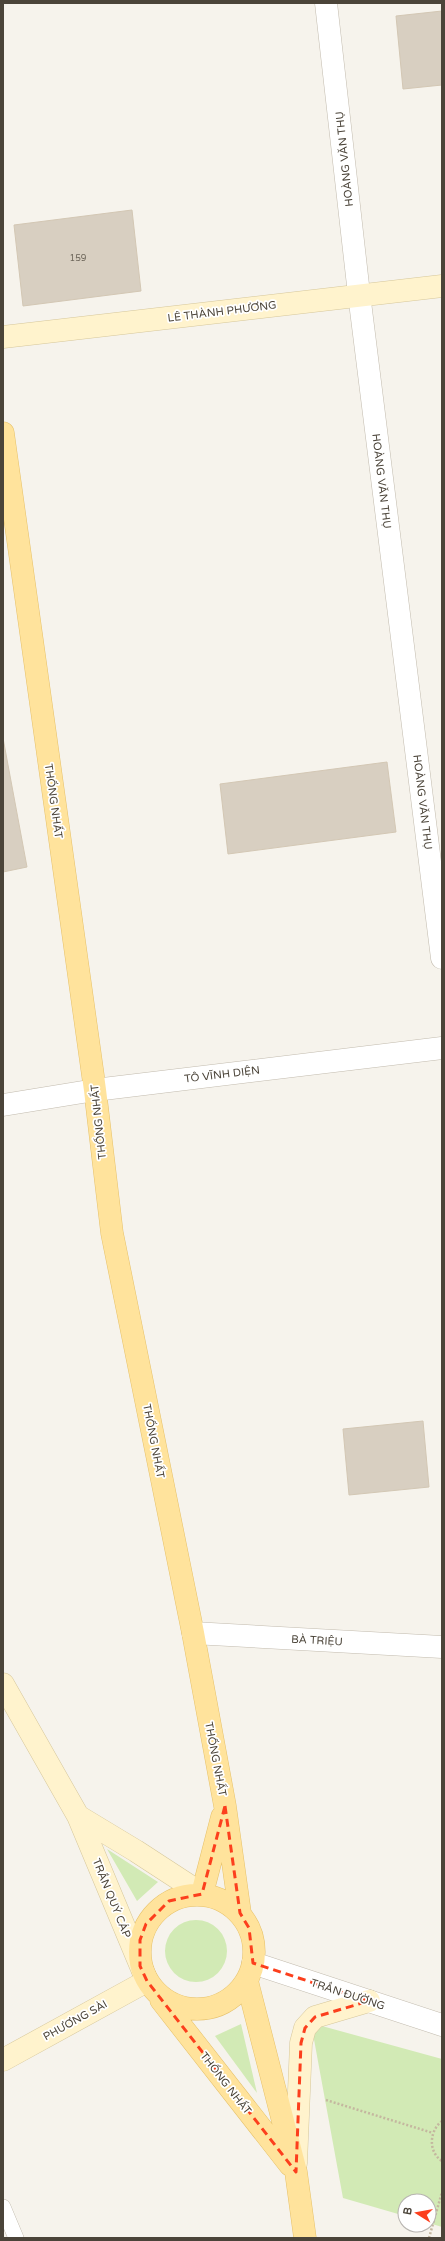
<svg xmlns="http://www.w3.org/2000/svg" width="445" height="2241" font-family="'Varela Round',sans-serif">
  <rect width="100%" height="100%" fill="#f6f3ec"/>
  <path fill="#d2eab5" d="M107,1849L158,1882L137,1901Z
    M165 1951a31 31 0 1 1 62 0a31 31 0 1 1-62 0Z
    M311,2023L442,2059V2227L429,2223V2201H405V2216L343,2198Z
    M241,2024L257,2093L215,2036Z"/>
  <path fill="#d8cfc1" stroke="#d3c7b4" d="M442,11V85L403,89L396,16Z
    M132,210L141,291L23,306L14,225Z
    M3,738L27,867L3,872Z
    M387,762L396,832L228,854L220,784Z
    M423,1421L429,1487L349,1495L343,1429Z"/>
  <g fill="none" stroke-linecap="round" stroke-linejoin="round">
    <defs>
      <path id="lane" d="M3,2207L16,2238"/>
      <path id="street" d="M326,3L359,294L442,958
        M3,1105L95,1090L442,1048
        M193,1633L442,1647
        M253,1963L442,2025"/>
      <path id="secondary" d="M3,337L442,286
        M3,1684L78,1816L147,1981L3,2060
        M78,1816L136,1851L202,1894
        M296,2163L301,2043L305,2028L315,2017L369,2001"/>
      <path id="primary" d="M3,433L95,1090L112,1233L193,1633L225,1806L240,1913
        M202,1894L222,1817
        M140 1952a57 57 0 1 1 114 0a57 57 0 1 1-114 0Z
        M247,1981L296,2172L305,2238
        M161,2000L290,2165"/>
    </defs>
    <use href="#lane" stroke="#c2bbae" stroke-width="16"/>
    <use href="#street" stroke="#c2bbae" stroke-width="23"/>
    <use href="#secondary" stroke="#d6c79b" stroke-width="23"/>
    <use href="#primary" stroke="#e6c16a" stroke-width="23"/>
    <path stroke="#c4b79f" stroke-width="2.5" stroke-dasharray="2 2" stroke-linecap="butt" d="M326,2100L433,2133
      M442,2121C429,2131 428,2152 442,2161
      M429,2238L442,2192"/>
    <use href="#lane" stroke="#fff" stroke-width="15"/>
    <use href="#street" stroke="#fff" stroke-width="22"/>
    <use href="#secondary" stroke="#fff3cd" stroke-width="22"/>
    <use href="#primary" stroke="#ffe39c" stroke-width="22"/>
  </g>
  <path fill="none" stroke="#fc3f1d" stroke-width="3" stroke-dasharray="8 5" stroke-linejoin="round" d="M225,1806L240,1913L249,1928L253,1963L369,2001L315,2017L305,2028L301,2043L296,2172L147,1981L140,1966V1940L146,1924L169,1901L202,1894Z"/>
  <g text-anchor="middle" stroke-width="3.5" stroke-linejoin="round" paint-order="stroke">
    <g font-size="9" fill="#6e675b">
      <text x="78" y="261">159</text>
    </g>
    <g font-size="11" fill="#4b4439" stroke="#fff">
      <text transform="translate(344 159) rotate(-96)" y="4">HOÀNG VĂN THỤ</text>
      <text transform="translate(222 311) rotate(-7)" y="4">LÊ THÀNH PHƯƠNG</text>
      <text transform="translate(382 481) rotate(83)" y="4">HOÀNG VĂN THỤ</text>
      <text transform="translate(54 801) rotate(82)" y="4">THỐNG NHẤT</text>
      <text transform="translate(423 802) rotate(83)" y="4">HOÀNG VĂN THỤ</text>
      <text transform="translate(222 1074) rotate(-7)" y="4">TÔ VĨNH DIỆN</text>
      <text transform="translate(98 1122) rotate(-96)" y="4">THỐNG NHẤT</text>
      <text transform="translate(154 1441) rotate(79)" y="4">THỐNG NHẤT</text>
      <text transform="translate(317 1640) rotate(3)" y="4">BÀ TRIỆU</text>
      <text transform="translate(216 1759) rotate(79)" y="4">THỐNG NHẤT</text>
      <text transform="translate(112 1898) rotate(68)" y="4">TRẦN QUÝ CÁP</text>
      <text transform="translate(348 1994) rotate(18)" y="4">TRẦN ĐƯỜNG</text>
      <text transform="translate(75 2020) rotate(-29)" y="4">PHƯƠNG SÀI</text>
      <text transform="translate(226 2083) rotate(52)" y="4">THỐNG NHẤT</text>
    </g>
  </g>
  <rect width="445" height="2241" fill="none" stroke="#4b4439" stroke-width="8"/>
  <g transform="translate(417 2213) rotate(281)"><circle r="19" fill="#ffffff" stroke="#b7b4b0"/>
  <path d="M0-3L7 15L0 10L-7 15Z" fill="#fc3f1d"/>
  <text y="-6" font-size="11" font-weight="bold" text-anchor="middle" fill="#4b4439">B</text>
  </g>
</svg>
